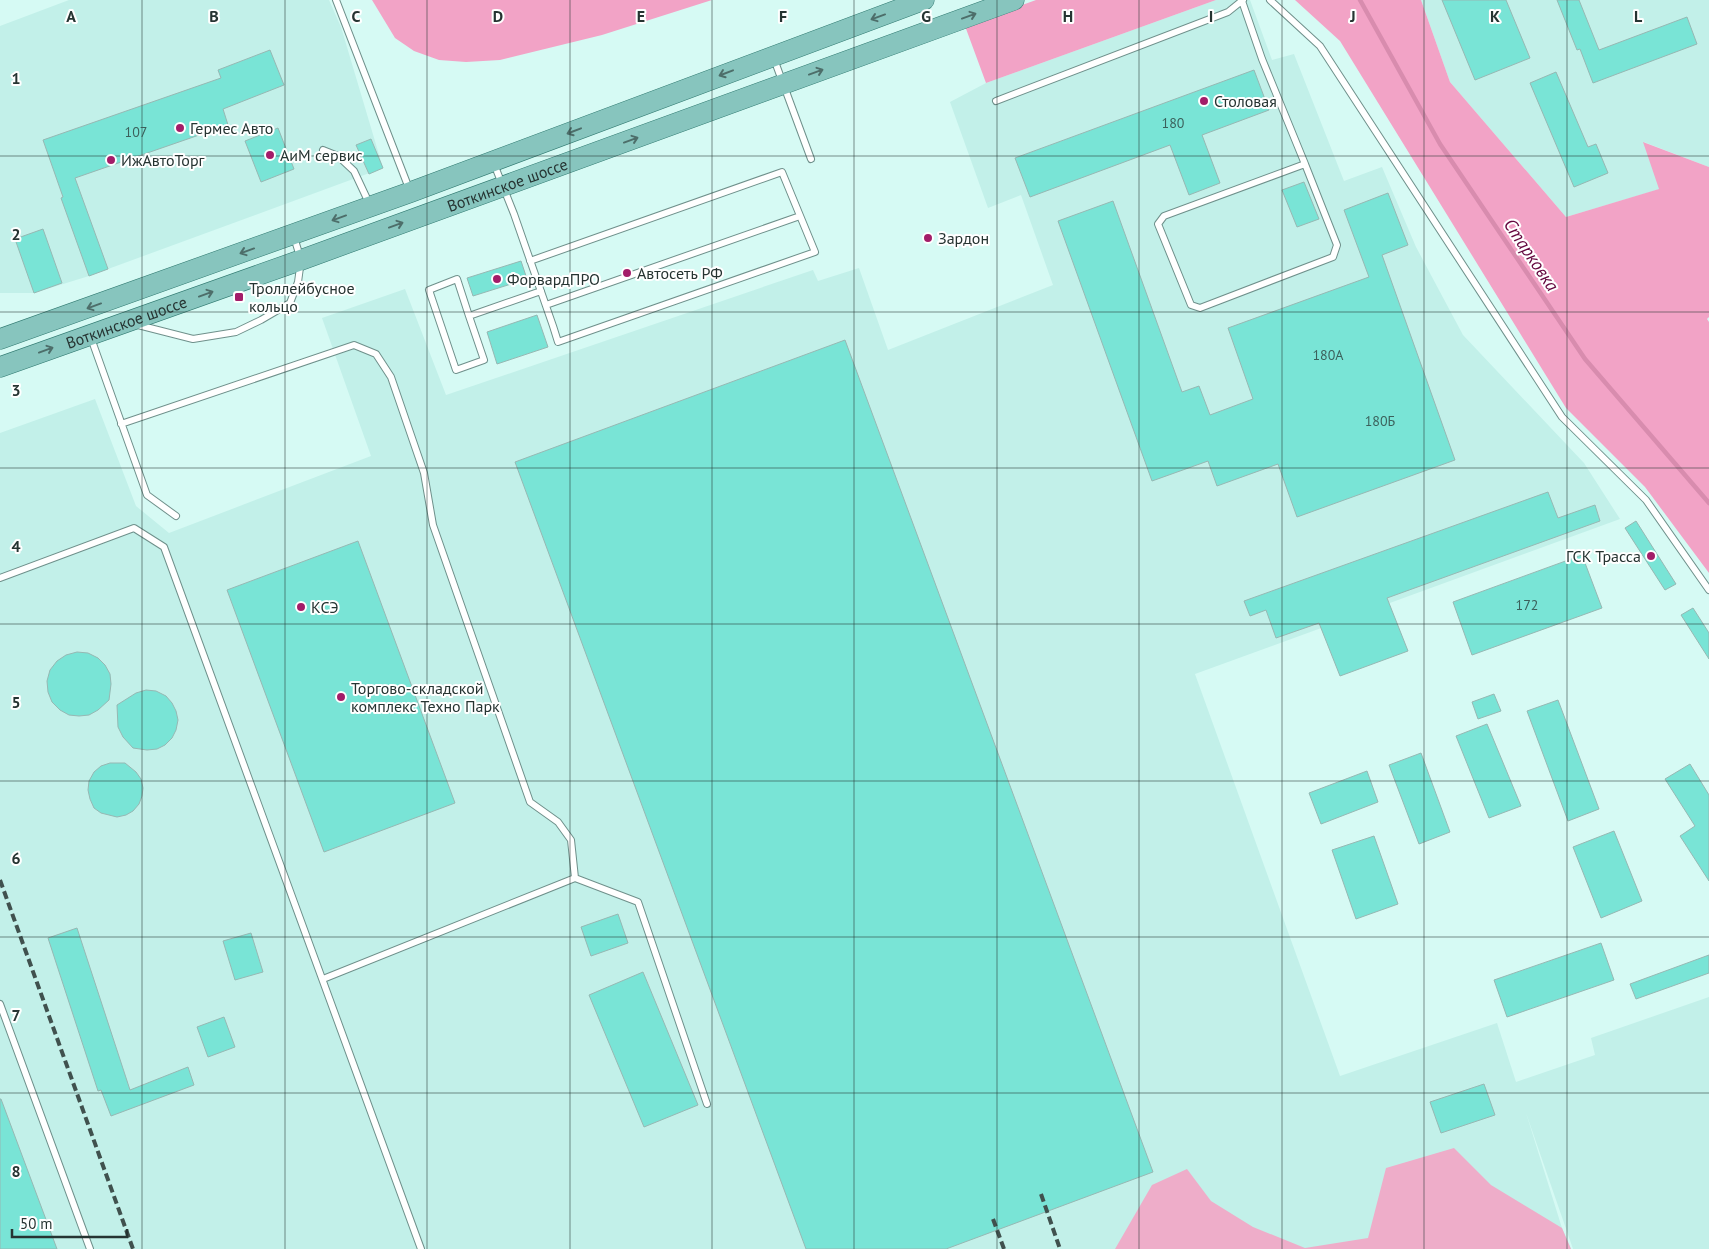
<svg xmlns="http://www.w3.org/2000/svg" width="1709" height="1249" font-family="'PT Sans',sans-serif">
  <rect width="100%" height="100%" fill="#d6faf4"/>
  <path fill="#c2f0e9" d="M69,0H329L341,27L383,168L89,276L34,293H0V26Z
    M1216,0H1250L1272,60L1294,54L1344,181L1382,167L1416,247L1463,335L1584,463L1620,519L1195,674L1340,1076L1497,1023L1516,1082L1595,1055L1591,1038L1709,997V1249H1573L1526,1113L1562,1228L1571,1249H0V433L95,399L136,506L169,533L371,456L322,318L405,289L446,395L813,270L818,281L859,268L888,350L1053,285L1021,195L988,208L950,102L986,83Z
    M1421,0H1709V167L1644,142L1660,189L1566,217L1450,82Z"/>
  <path fill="#eeadc9" d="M1454,1148L1491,1185L1562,1228L1571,1249H1115L1152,1185L1187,1169L1211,1201L1253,1227L1305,1248L1368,1238L1386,1168Z"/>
  <path fill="#f2a3c6" d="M372,0H712L602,35L500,60L466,62L439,60L414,51L395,38Z
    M1036,0H1216L986,83L965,26Z
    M1295,0H1421L1450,82L1566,217L1659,189L1643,142L1709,167V317L1707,319L1709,322V573L1645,487L1566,408L1340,41Z"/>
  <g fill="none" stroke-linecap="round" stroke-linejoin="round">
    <path stroke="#d88cae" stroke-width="4.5" d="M1360,0L1440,144L1585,359L1709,503"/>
  </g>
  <path fill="#79e4d6" stroke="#96b8b3" d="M1442,0H1506L1530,58L1475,80Z
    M1557,0H1579L1599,50L1687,17L1697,44L1593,83L1580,49L1577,50Z
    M270,50L284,85L223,109L228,125L75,178L108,269L89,276L61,198L63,197L43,140L221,78L218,70Z
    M1254,70L1269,110L1202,135L1220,183L1189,195L1170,145L1030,197L1015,158Z
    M1556,72L1588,147L1596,144L1608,173L1574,187L1530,83Z
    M278,128L294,169L261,182L245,141Z
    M371,139L383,168L369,174L356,145Z
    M1304,182L1319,219L1297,227L1282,190Z
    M1388,193L1408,245L1382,255L1455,460L1297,517L1278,464L1217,486L1208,461L1152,481L1058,221L1113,201L1182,392L1199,386L1210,415L1253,399L1228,328L1369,277L1344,210Z
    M43,229L62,283L34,293L15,239Z
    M521,261L527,279L473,296L467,278Z
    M537,315L548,347L497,364L487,332Z
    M845,340L1153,1172L946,1249H806L515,462Z
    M1548,492L1558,518L1595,505L1600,521L1387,598L1408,651L1340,676L1319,623L1276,638L1266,610L1250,616L1244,601Z
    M1636,521L1676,584L1665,590L1625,528Z
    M358,541L455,803L324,852L227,590Z
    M1582,555L1602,608L1472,655L1453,602Z
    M1693,608L1709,633V659L1681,615Z
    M77,652L88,653L98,658L105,665L110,674L111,684L109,700L98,710L89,715L79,716L69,715L60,710L52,702L48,692L47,681L50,670L57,661L66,655Z
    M146,690L156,691L166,696L172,703L176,711L178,720L176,730L172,738L165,745L157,749L147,750L133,748L123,737L118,727L117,705L136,693Z
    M1494,694L1501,711L1478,719L1472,702Z
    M1558,700L1599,809L1568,821L1527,711Z
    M1487,724L1521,806L1489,818L1456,736Z
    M1421,753L1450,832L1419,844L1389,765Z
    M110,763H125L136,772L141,779L143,788L142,796L139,804L133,811L126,815L117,817L101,813L94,808L90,799L88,790L89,781L94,772L101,766Z
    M1690,764L1709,795V881L1680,836L1695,826L1665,779Z
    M1367,771L1378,802L1321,824L1309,793Z
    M1614,831L1642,901L1601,918L1573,847Z
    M1374,836L1398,904L1356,919L1332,850Z
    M618,914L628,943L591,956L581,927Z
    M77,928L130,1090L188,1067L194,1085L111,1116L101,1090L98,1091L48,938Z
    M251,933L263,972L235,980L223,941Z
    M1601,943L1614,980L1507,1017L1494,980Z
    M1709,955V973L1636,999L1630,984Z
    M643,972L698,1105L644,1127L589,995Z
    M224,1017L235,1047L208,1057L197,1027Z
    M1484,1084L1495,1115L1441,1133L1430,1102Z
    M0,1099H1L57,1249H0Z"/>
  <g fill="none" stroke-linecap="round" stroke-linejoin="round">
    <defs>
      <path id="service" d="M336,0L410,191
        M1270,0L1320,46L1562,417L1646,500L1709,590
        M1242,1L1262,59L1305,164L1164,216L1158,224L1191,305L1200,308L1333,257L1337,245L1305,164
        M774,59L811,159
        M996,101L1228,12L1243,0
        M323,150L338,156L354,171L369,203
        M494,164L514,214L553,326L558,342L815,252L782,172L530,261
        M546,305L800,216
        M469,316L457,279L429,290L456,370L484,360L469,316L541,291
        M138,325L193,339L236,332L261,320L290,303L298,282L301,260L294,237
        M91,338L147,495L176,516
        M121,424L354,345L376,354L391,377L424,473L433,525L530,802L558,822L571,840L575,878
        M0,578L134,528L164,547L421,1249
        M323,979L575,878L638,902L707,1104
        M0,1004L90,1249"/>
      <g id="primary">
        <path d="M0,339L411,192L924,0"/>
        <path id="s1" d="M0,367L301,260L1014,0"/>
      </g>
    </defs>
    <use href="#service" stroke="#6f908b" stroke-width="8"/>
    <use href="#primary" stroke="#317a71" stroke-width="21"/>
    <use href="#service" stroke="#fff" stroke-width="6"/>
    <use href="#primary" stroke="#87c5be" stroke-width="20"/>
    <path stroke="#40514e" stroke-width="4" stroke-dasharray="8 4" stroke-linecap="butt" d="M0,880L133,1249
      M1041,1194L1060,1249
      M993,1219L1004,1249"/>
  </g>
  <defs><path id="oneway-shaft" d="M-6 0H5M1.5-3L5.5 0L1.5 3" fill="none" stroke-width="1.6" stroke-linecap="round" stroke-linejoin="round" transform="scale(1.25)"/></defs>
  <g stroke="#4d6e6a">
    <use href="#oneway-shaft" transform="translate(969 16) rotate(-20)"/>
    <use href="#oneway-shaft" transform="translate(878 17) rotate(160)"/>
    <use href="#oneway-shaft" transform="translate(816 72) rotate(-20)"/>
    <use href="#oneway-shaft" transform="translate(726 73) rotate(159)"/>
    <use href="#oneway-shaft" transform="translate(574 131) rotate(159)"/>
    <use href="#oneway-shaft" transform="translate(631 140) rotate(-20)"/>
    <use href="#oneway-shaft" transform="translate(339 218) rotate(160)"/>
    <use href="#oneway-shaft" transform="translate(396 225) rotate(-20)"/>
    <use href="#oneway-shaft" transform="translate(247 251) rotate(160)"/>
    <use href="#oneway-shaft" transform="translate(206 294) rotate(-20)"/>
    <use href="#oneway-shaft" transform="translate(94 306) rotate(160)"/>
    <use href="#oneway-shaft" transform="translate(46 350) rotate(-20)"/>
  </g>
  <path fill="none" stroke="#263432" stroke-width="1" stroke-opacity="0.55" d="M142,0V1249M285,0V1249M427,0V1249M570,0V1249M712,0V1249M854,0V1249M997,0V1249M1139,0V1249M1282,0V1249M1424,0V1249M1567,0V1249M0,156H1709M0,312H1709M0,468H1709M0,624H1709M0,781H1709M0,937H1709M0,1093H1709"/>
  <g fill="#a31d69" stroke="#fff" stroke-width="2">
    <circle cx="1204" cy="101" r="5"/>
    <circle cx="180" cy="128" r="5"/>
    <circle cx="270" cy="155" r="5"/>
    <circle cx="111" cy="160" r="5"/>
    <circle cx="928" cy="238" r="5"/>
    <circle cx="627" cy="273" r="5"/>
    <circle cx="497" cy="279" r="5"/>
    <rect x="234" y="292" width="10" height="10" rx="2.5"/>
    <circle cx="1651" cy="556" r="5"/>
    <circle cx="301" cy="607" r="5"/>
    <circle cx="341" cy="697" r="5"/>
  </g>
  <g text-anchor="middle" stroke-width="4" stroke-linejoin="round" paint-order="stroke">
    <g font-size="14" fill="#3b605b">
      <text x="1173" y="128">180</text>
      <text x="136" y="137">107</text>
      <text x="1328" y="360">180А</text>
      <text x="1380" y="426">180Б</text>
      <text x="1527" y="610">172</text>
    </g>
    <g font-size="16" fill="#263432" stroke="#fff" text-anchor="start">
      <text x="1214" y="107">Столовая</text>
      <text x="190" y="134">Гермес Авто</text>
      <text x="280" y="161">АиМ сервис</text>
      <text x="121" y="166">ИжАвтоТорг</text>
      <text x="938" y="244">Зардон</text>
      <text x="637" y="279">Автосеть РФ</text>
      <text x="507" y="285">ФорвардПРО</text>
      <text x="249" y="294">Троллейбусное<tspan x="249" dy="18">кольцо</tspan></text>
      <text x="1641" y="562" text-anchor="end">ГСК Трасса</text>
      <text x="311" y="613">КСЭ</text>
      <text x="351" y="694">Торгово-складской<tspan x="351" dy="18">комплекс Техно Парк</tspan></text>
    </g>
    <g font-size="16" fill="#263432" stroke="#fff">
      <text dy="6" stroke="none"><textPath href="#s1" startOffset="539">Воткинское шоссе</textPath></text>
      <text dy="6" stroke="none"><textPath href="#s1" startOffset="134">Воткинское шоссе</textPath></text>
    </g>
    <g font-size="18" font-style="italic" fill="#64063e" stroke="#fff">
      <text transform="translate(1531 255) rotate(56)" y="6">Старковка</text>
    </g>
  </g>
  <g font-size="16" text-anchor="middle" font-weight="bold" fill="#263432" stroke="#fff" stroke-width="4" stroke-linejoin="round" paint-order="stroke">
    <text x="71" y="22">A</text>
    <text x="214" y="22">B</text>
    <text x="356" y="22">C</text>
    <text x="498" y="22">D</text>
    <text x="641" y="22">E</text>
    <text x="783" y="22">F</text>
    <text x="926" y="22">G</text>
    <text x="1068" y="22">H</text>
    <text x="1211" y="22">I</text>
    <text x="1353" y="22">J</text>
    <text x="1495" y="22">K</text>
    <text x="1638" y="22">L</text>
    <text x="16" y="84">1</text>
    <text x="16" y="240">2</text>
    <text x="16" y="396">3</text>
    <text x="16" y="552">4</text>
    <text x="16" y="708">5</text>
    <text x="16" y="864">6</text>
    <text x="16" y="1021">7</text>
    <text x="16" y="1177">8</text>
  </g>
  <path d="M12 1229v8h115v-8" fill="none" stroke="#263432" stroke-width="2.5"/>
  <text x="20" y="1229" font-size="15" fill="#263432" stroke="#ffffff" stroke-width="4" paint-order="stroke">50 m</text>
</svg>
